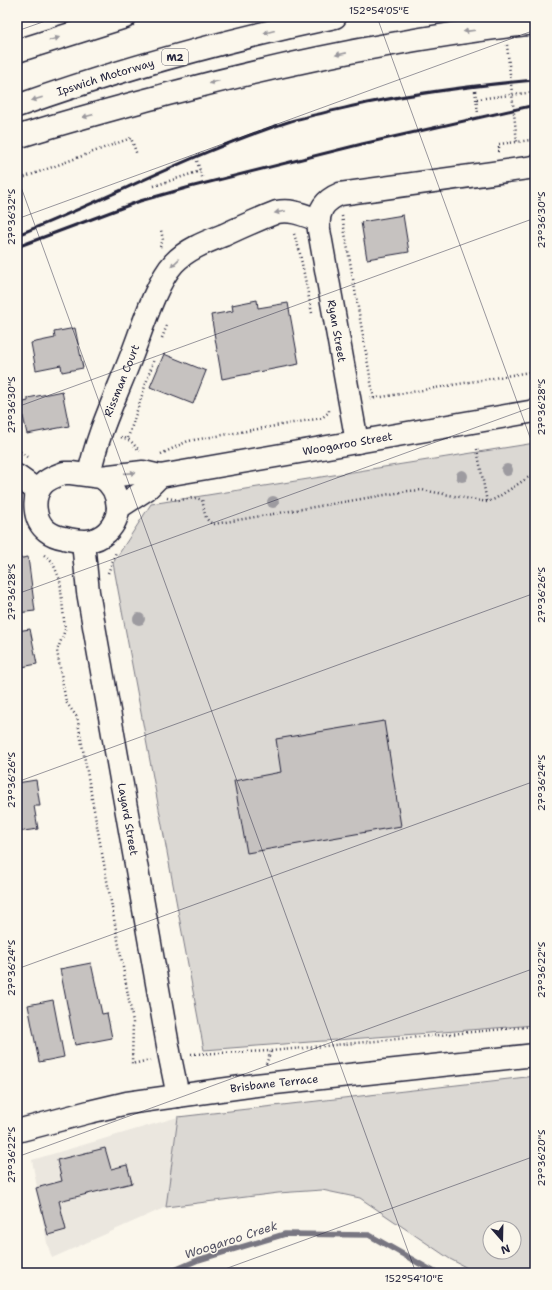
<svg xmlns="http://www.w3.org/2000/svg" width="552" height="1290" font-family="'Shantell Sans',sans-serif">
  <rect width="100%" height="100%" fill="#fbf7ec"/>
  <filter id="ink" filterUnits="userSpaceOnUse"><feTurbulence type="fractalNoise" baseFrequency=".025" numOctaves="2"/><feDisplacementMap in="SourceGraphic" scale="8" xChannelSelector="R" yChannelSelector="G"/><feConvolveMatrix kernelMatrix="1 2 1 2 8 2 1 2 1" color-interpolation-filters="sRGB"/></filter>
  <g filter="url(#ink)">
    <path fill="#ebe7df" d="M178,1117L166,1207L52,1258L47,1243L32,1160Z"/>
    <path fill="#dbd8d3" stroke="#7e7d87" fill-rule="evenodd" d="M535,443V1025L204,1050L113,563L151,504Z
      M535,1076V1273H477L450,1259L360,1198L322,1190L278,1193L166,1207L178,1117ZM490,1228H514V1252H490Z"/>
    <g fill="none" stroke-linecap="round" stroke-linejoin="round">
      <path stroke="#787681" stroke-width="5.5" d="M168,1273L198,1260L285,1234L369,1235L436,1273"/>
    </g>
    <path fill="#c6c2c0" stroke="#22223b" d="M403,215L409,252L367,259L361,222Z
      M257,300L258,308L288,303L299,364L222,379L211,315L233,311L232,305Z
      M75,328L83,368L62,372L61,365L36,370L31,343L55,338L54,332Z
      M164,354L206,371L193,404L150,387Z
      M62,391L69,426L27,434L20,403L28,401V398Z
      M28,557L35,611L17,613V559Z
      M30,629L37,664L17,668V631Z
      M384,721L401,826L247,853L234,781L281,772L276,739Z
      M36,780L40,806H34L38,829L17,832V783Z
      M91,963L102,1014L107,1013L112,1038L75,1045L60,969Z
      M53,1000L64,1057L39,1062L28,1005Z
      M105,1148L111,1169L127,1165L132,1183L59,1201L66,1230L48,1235L36,1188L62,1181L57,1160Z"/>
    <g fill="none" stroke-linecap="round" stroke-linejoin="round">
      <defs>
        <g id="minor">
          <path d="M357,442L319,230C317,212 323,201 340,194L535,167"/>
          <path id="s1" d="M89,475C97,434 116,396 131,357C141,332 156,282 174,263C187,249 206,242 224,235C241,227 259,219 277,212C291,209 304,215 318,220"/>
        </g>
        <g id="major">
          <path d="M64,473H71L101,477C112,483 117,495 118,507C118,517 114,525 107,532C94,544 80,542 64,538C58,537 52,535 47,531C34,521 31,497 43,484C49,478 56,476 64,473Z"/>
          <path d="M17,476L38,491"/>
          <path id="s2" d="M101,477L143,472L160,476L535,411"/>
          <path d="M118,508L147,489L160,476"/>
          <path id="s3" d="M83,542L88,592L170,1057L178,1096"/>
          <path id="s4" d="M17,1131L89,1112L127,1103L256,1085L535,1055"/>
        </g>
        <g id="highway">
          <path d="M17,51L125,17"/>
          <path id="s5" d="M17,106C120,69 227,40 335,17"/>
          <path d="M17,137C67,121 117,108 168,94C289,62 411,37 535,23"/>
        </g>
      </defs>
      <use href="#minor" stroke="#22223b" stroke-width="25"/>
      <use href="#major" stroke="#22223b" stroke-width="25"/>
      <use href="#highway" stroke="#22223b" stroke-width="25"/>
      <path stroke="#22223b" stroke-width="2.5" stroke-dasharray="1 3" stroke-linecap="butt" d="M475,91L478,113
        M477,99L535,92
        M530,140L535,139
        M498,151H499V144L517,142
        M197,161L203,180
        M17,180L131,138L137,155
        M154,186L200,171
        M342,216L374,399
        M294,234L299,249L312,313
        M160,247L163,240L161,230
        M162,338L167,325
        M370,399L535,371
        M121,437C133,440 132,444 140,451
        M128,438L154,359
        M17,449L27,457
        M477,449L487,502
        M161,454L188,441L322,418L329,412V410
        M167,498L179,500L196,498L202,500C205,509 203,521 214,524L408,491L422,490L487,502L495,499L535,473
        M44,555L52,561L60,580L65,630L57,651L66,702L77,717L133,1022L132,1064L150,1060
        M108,573L116,552
        M191,1054L271,1051L535,1026
        M266,1064L271,1051"/>
      <use href="#minor" stroke="#fbf7ec" stroke-width="22"/>
      <use href="#major" stroke="#fbf7ec" stroke-width="22"/>
      <use href="#highway" stroke="#fbf7ec" stroke-width="22"/>
      <path stroke="#22223b" stroke-width="3" d="M17,235C109,199 196,151 291,121C316,114 341,109 367,103C423,92 479,85 535,80
        M17,247L140,201L190,187L362,144L535,105"/>
      <path stroke="#22223b" stroke-width="2.5" stroke-dasharray="1 3" stroke-linecap="butt" d="M507,45L517,142L530,140"/>
    </g>
    <g fill="#9d9ba0">
      <circle cx="507" cy="470" r="6"/>
      <circle cx="462" cy="476" r="6"/>
      <circle cx="273" cy="502" r="6"/>
      <circle cx="139" cy="619" r="6"/>
    </g>
    <defs><path id="oneway-solid" d="M-6-.8H1V-3.2L6.5 0L1 3.2V.8H-6Z"/></defs>
    <g fill="#99979c">
      <use href="#oneway-solid" transform="translate(469 31) rotate(173)"/>
      <use href="#oneway-solid" transform="translate(269 32) rotate(166)"/>
      <use href="#oneway-solid" transform="translate(54 39) rotate(-18)"/>
      <use href="#oneway-solid" transform="translate(341 54) rotate(169)"/>
      <use href="#oneway-solid" transform="translate(214 82) rotate(165)"/>
      <use href="#oneway-solid" transform="translate(37 99) rotate(162)"/>
      <use href="#oneway-solid" transform="translate(88 116) rotate(165)"/>
      <use href="#oneway-solid" transform="translate(280 212) rotate(170)"/>
      <use href="#oneway-solid" transform="translate(175 263) rotate(136)"/>
      <use href="#oneway-solid" transform="translate(130 473) rotate(-4)"/>
    </g>
  </g>
  <path fill="none" stroke="#22223b" stroke-width="1" stroke-opacity="0.45" d="M377,17L535,451M17,31L57,17M17,176L416,1273M17,219L535,30M17,407L535,218M17,594L535,406M17,782L535,593M17,969L535,781M17,1157L535,968M214,1273L535,1156"/>
  <g text-anchor="middle" stroke-width="3" stroke-linejoin="round" paint-order="stroke">
    <rect fill="#fbf7ec" stroke="#636270" stroke-width="1" x="162" y="49" width="26" height="16" rx="3"/>
    <g font-size="10" font-weight="bold" fill="#22223b">
      <text x="175" y="61">M2</text>
    </g>
    <g font-size="11" fill="#22223b" stroke="#fbf7ec">
      <text dy="4" stroke="none"><textPath href="#s5" startOffset="93">Ipswich Motorway</textPath></text>
      <text transform="translate(337 331) rotate(80)" y="4">Ryan Street</text>
      <text dy="4" stroke="none"><textPath href="#s1" startOffset="100">Rissman Court</textPath></text>
      <text dy="4" stroke="none"><textPath href="#s2" startOffset="250">Woogaroo Street</textPath></text>
      <text dy="4" stroke="none"><textPath href="#s3" startOffset="281">Layard Street</textPath></text>
      <text dy="4" stroke="none"><textPath href="#s4" startOffset="262">Brisbane Terrace</textPath></text>
    </g>
    <g font-size="12" font-style="italic" fill="#545364" stroke="#fbf7ec">
      <text transform="translate(231 1240) rotate(-18)" y="4">Woogaroo Creek</text>
    </g>
  </g>
  <rect width="552" height="1290" fill="none" stroke="#fbf7ec" stroke-width="44"/>
  <g transform="translate(502 1240) rotate(160)"><circle r="19" fill="#fbf7ec" stroke="#a4a2a5"/>
  <path d="M0-3L7 15L0 10L-7 15Z" fill="#22223b"/>
  <text y="-6" font-size="11" font-weight="bold" text-anchor="middle" fill="#22223b">N</text>
  </g>
  <rect x="22" y="22" width="508" height="1246" fill="none" stroke="#22223b" stroke-width="1.5"/>
  <g font-size="10" text-anchor="middle" fill="#22223b">
    <text x="379" y="14">152°54'05"E</text>
    <text transform="translate(11 217) rotate(-90)" y="4">27°36'32"S</text>
    <text transform="translate(541 220) rotate(-90)" y="4">27°36'30"S</text>
    <text transform="translate(11 405) rotate(-90)" y="4">27°36'30"S</text>
    <text transform="translate(541 407) rotate(-90)" y="4">27°36'28"S</text>
    <text transform="translate(11 592) rotate(-90)" y="4">27°36'28"S</text>
    <text transform="translate(541 595) rotate(-90)" y="4">27°36'26"S</text>
    <text transform="translate(11 780) rotate(-90)" y="4">27°36'26"S</text>
    <text transform="translate(541 783) rotate(-90)" y="4">27°36'24"S</text>
    <text transform="translate(11 968) rotate(-90)" y="4">27°36'24"S</text>
    <text transform="translate(541 970) rotate(-90)" y="4">27°36'22"S</text>
    <text transform="translate(11 1155) rotate(-90)" y="4">27°36'22"S</text>
    <text transform="translate(541 1158) rotate(-90)" y="4">27°36'20"S</text>
    <text x="414" y="1282">152°54'10"E</text>
  </g>
</svg>
